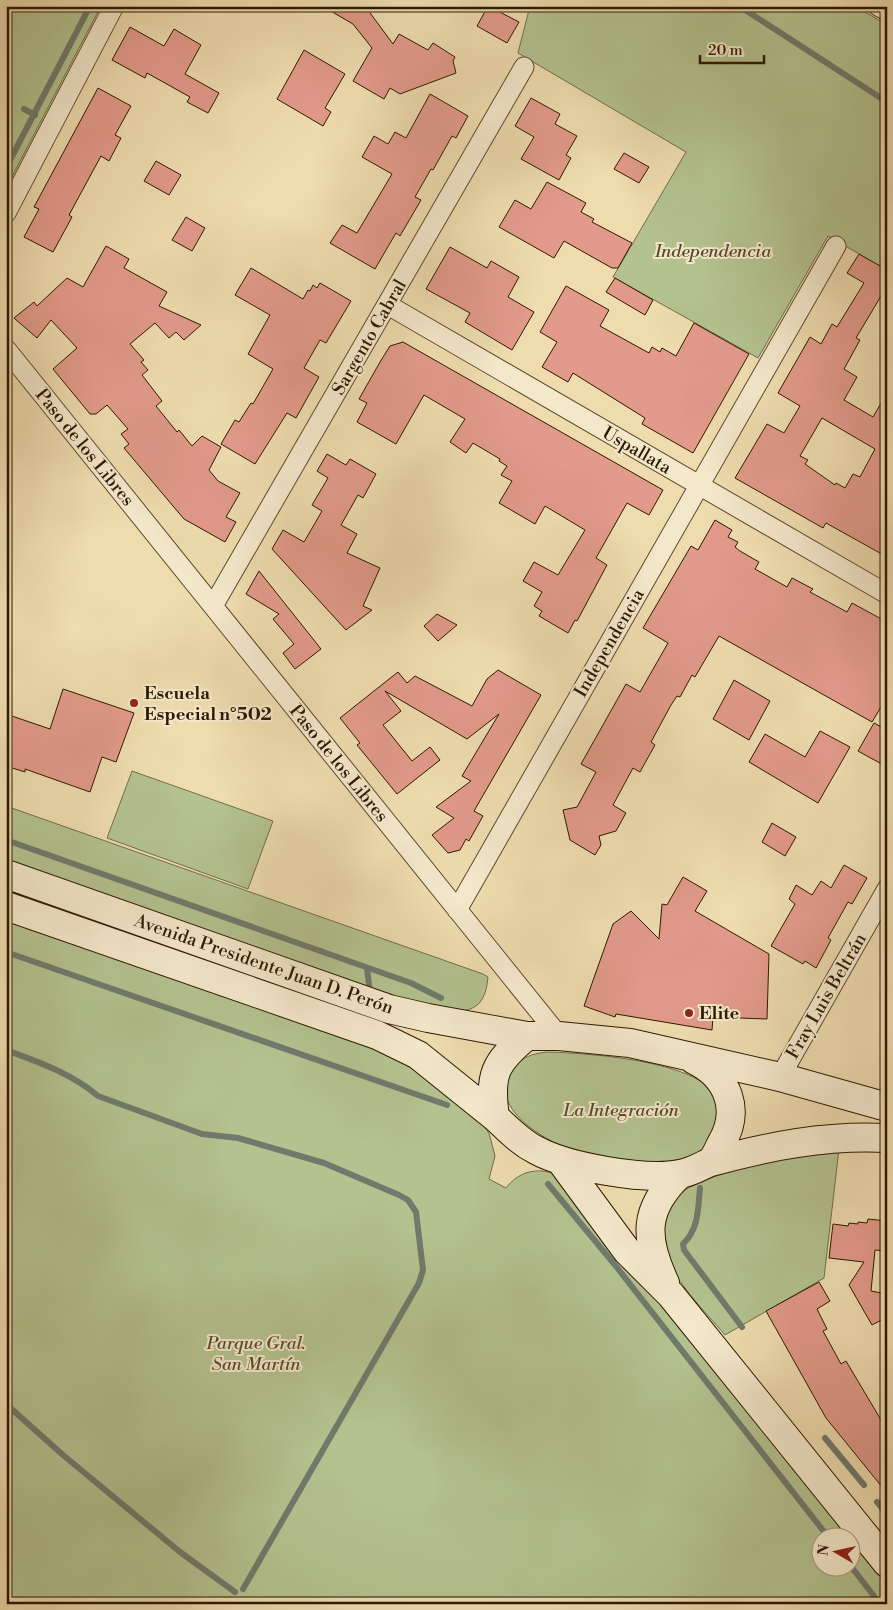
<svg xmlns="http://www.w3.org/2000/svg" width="893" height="1610" font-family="'Libre Bodoni',serif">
  <rect width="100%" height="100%" fill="#eedcaf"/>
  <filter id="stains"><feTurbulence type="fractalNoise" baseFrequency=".004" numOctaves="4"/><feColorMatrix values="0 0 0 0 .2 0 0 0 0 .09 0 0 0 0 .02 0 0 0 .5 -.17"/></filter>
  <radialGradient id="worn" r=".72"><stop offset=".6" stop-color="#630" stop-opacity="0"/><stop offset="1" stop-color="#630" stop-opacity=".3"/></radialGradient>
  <path fill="#b3c28f" stroke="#706e48" d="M6,6H101L6,188Z
    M530,6H855L887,25V270L828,236L758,358L613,277L686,152L518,53Z
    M132,771L273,821L248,889L107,838Z
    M6,806L483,974L488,977C485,1013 467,1012 436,1012L6,863Z
    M6,916L388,1050L461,1099L489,1133L495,1156L489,1179L506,1188C518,1172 536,1167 555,1174L606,1232L849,1537L820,1538V1568H850L851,1540L887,1585V1604H6Z
    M547,1052C585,1053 699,1060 718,1098C726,1113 715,1131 710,1146C686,1161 659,1165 630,1162C613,1161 594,1156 578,1152C550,1144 488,1110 510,1073C519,1058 530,1054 547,1052Z
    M839,1149L824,1278L725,1335C704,1310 677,1285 665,1253C659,1235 663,1210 677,1196C704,1170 800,1157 839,1149Z"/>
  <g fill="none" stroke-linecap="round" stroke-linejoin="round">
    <path stroke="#707a6c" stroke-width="6" d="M739,6L887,102
      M24,109L35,115
      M6,168L90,6
      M6,840L411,983L441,998
      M6,952L447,1105
      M367,968L370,993
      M6,1050C38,1062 71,1073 98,1096L202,1134L238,1138L324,1163L399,1195L408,1200L416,1212L423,1270L419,1283L243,1589
      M548,1184L615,1265L829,1538
      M700,1188C698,1208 699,1229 683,1244L684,1250L742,1327
      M6,1404L63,1455L180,1552L235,1592
      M825,1438L864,1485
      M877,1502L887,1514
      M850,1565L880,1604"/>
  </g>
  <path fill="#e29a8b" stroke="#2d1900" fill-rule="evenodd" d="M322,6H365L393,44L399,34L428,50L433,43L455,57L453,61L456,73L400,94L390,88L384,99L353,81L372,48L353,24Z
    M488,6L519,22L507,43L477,26Z
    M130,27L164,46L174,29L201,45L185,74L219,93L208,113L187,102L190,97L147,73L145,78L112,60Z
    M304,50L345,74L325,108L331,112L323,126L277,99Z
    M98,88L131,106L115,135L121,138L109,161L101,156L69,215L72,217L53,252L24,237L39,209L34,207Z
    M430,94L468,116L456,138L452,136L433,170L431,169L415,197L421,200L400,236L396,233L375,269L330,243L342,225L357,233L392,174L362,157L374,136L388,144L395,132L406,138Z
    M531,98L560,114L555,124L577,136L566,155L571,158L559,180L521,159L534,137L515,126Z
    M624,153L649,167L639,183L614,169Z
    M156,161L181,175L169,195L144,181Z
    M547,182L586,203L581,212L594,219L592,222L632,243L618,268H612L564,241L554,258L499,227L515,200L531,209Z
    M186,217L205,228L192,251L172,240Z
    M106,246L129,259L124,268L167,292L159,306L201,325L184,340L176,332L169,338L155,323L130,344L144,360L141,362L148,370L142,375L162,401L156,406L177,432L179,430L192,446L202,436L221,447L209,470L218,481L240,493L226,517L236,522L225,542L184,519L124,448L129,444L121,434L128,429L107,405L96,414H90L53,369L77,348L51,320L37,338L14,318L34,302L37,306L67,278L83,287Z
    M450,247L487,268L491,261L519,277L508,297L534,312L512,350L465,322L470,313L426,289Z
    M859,254L887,270V286L856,338L860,340L844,369L857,377L844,400L873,417L887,393V557L826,523L823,528L735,478L767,424L784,433L800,406L778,393L810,337L821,344L832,324L837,327L864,283L847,273ZM822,418L875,449L860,477L853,474L845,488L836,483L835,485L805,464L808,460L800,456Z
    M251,268L303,299L308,290L310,291L313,285L317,288L320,283L351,301L326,343L320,340L304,368L319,377L296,418L287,413L255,464L221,444L235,420L239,422L251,403L253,404L273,369L248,354L270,315L235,295Z
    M615,278L653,300L645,315L606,292Z
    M566,286L609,310L600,326L649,353L652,347L660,352L662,348L676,356L694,323L749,354L693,453L642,424L645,418L573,373L568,382L542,367L557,342L540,332Z
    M403,342L663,490L649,515L627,503L596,558L607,565L577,621L575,620L568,633L539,616L542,611L534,606L542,592L523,581L534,562L558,575L585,530L545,506L535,524L499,503L512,481L501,475L507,466L499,461L500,459L473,443L466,453L450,442L465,419L424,395L396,444L357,422L367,403L359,399L380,362L390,346Z
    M327,454L346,465L350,459L376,474L363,498L358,495L341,525L357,534L347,553L380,568L363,606L372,610L346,630L272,549L283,530L304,542L322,511L312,505L328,478L317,471Z
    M715,520L732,530L728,537L738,542L735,547L740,551L759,562L755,569L787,587L792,578L813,589L810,592L847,612L852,603L887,622V697L872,722L719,636L695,677L692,675L680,697L677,696L671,705L651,742L655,745L640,772L633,768L613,805L626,813L616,831L599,836L601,845L595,855L570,840L563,810L577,807L596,772L581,764L626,684L640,692L668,643L643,628L691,546L698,550Z
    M259,571L321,649L295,669L283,653L294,644L273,619L279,614L246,594Z
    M437,614L457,625L438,641L424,626Z
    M498,670L541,695L474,811L483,816L469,841L466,839L460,850L448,853L432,835L454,818L436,807L471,781L462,776L499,714L467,739L385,691L401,711L383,725L412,761L430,747L440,760L397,794L357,745L360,743L340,718L398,672L407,683L415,676L472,706L487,679Z
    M734,680L770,701L749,740L713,719Z
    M63,689L134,713L116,762L102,757L90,792L25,769V772L6,766V714L50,729Z
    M874,723L887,730V767L858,751Z
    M820,731L850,747L818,803L749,762L765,734L805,757Z
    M772,823L796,837L785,856L762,842Z
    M844,865L867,878L852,904L848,902L828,938L831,940L816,968L805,961L803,964L771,946L795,904L789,899L796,885L812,895L821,881L831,888Z
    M683,877L707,891L695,911L769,954L767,1019L713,1017L712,1030L616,1014L615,1017L584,1006L613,924L631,911L659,939L662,904L667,905Z
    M868,1219L887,1221V1251L875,1250L871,1291L887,1294V1317L872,1325L849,1285L864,1262L829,1258L833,1224L848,1226L849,1223L858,1224V1222L867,1223Z
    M819,1282L830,1301L817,1309L827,1329L823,1331L841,1364L846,1361L887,1430V1493L826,1418L766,1311Z"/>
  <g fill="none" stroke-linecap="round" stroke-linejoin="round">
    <defs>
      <path id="street" d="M878,6L887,11
        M6,213L114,6
        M388,305L887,594
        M6,349L559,1036
        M213,606L524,67
        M457,910L836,246
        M780,1077L887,889"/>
      <path id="secondary" d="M6,874L389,1009L428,1018L527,1036H559L630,1043L780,1077L887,1107
        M6,906L377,1035L418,1055L495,1117
        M527,1036C494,1063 489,1075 495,1117C508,1129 520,1142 536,1150C567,1167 646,1181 680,1174C689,1173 700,1167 708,1163C714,1160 718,1150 721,1144C741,1111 729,1077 694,1060
        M560,1160L627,1251L671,1295L887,1563
        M711,1162C770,1146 825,1135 887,1138
        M665,1283C644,1238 643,1209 680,1174"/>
    </defs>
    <use href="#street" stroke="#5d4a2c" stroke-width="21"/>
    <use href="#secondary" stroke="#2d1900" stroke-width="30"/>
    <use href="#street" stroke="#f4e8cb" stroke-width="19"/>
    <use href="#secondary" stroke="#f4e8cb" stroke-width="28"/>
  </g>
  <g fill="#8f2418" stroke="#f4e8cb" stroke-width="2">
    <circle cx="134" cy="703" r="5"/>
    <circle cx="689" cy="1013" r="5"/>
  </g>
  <g text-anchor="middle" stroke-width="4" stroke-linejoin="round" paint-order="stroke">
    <g font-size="18" font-style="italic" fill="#554c2b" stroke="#f4e8cb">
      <text x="713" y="257">Independencia</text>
      <text x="621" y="1116">La Integración</text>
      <text x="256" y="1349">Parque Gral.<tspan x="256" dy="21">San Martín</tspan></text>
    </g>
    <g font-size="18" fill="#2d1900" stroke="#f4e8cb">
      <text transform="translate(369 337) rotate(-60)" y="6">Sargento Cabral</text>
      <text transform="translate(85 447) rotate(51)" y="6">Paso de los Libres</text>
      <text transform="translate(637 450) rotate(30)" y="6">Uspallata</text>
      <text transform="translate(609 643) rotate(-60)" y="6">Independencia</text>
      <text transform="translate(339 763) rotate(51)" y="6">Paso de los Libres</text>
      <text transform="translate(264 964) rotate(19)" y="6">Avenida Presidente Juan D. Perón</text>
      <text transform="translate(826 996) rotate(-60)" y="6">Fray Luis Beltrán</text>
    </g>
    <g font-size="18" font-weight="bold" fill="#2d1900" stroke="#f4e8cb" text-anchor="start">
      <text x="144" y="699">Escuela<tspan x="144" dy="21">Especial n°502</tspan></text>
      <text x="699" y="1019">Elite</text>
    </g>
  </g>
  <rect width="893" height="1610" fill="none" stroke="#eedcaf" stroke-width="25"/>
  <rect x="8" y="8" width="878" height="1595" fill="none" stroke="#2d1900" stroke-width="2.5"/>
  <rect x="12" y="12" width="868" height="1585" fill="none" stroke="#2d1900"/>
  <g transform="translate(836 1552) rotate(279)"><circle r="24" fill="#f4e8cb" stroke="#a4957a"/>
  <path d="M0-4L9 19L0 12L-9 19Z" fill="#8f2418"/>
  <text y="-8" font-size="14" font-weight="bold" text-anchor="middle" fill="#2d1900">N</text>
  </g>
  <path d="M700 55v8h64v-8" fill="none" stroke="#2d1900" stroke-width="2.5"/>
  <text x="708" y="55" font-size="15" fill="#2d1900" stroke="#f4e8cb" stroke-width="4" paint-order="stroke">20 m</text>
  <rect width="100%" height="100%" filter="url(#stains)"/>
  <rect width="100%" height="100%" fill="url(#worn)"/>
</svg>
